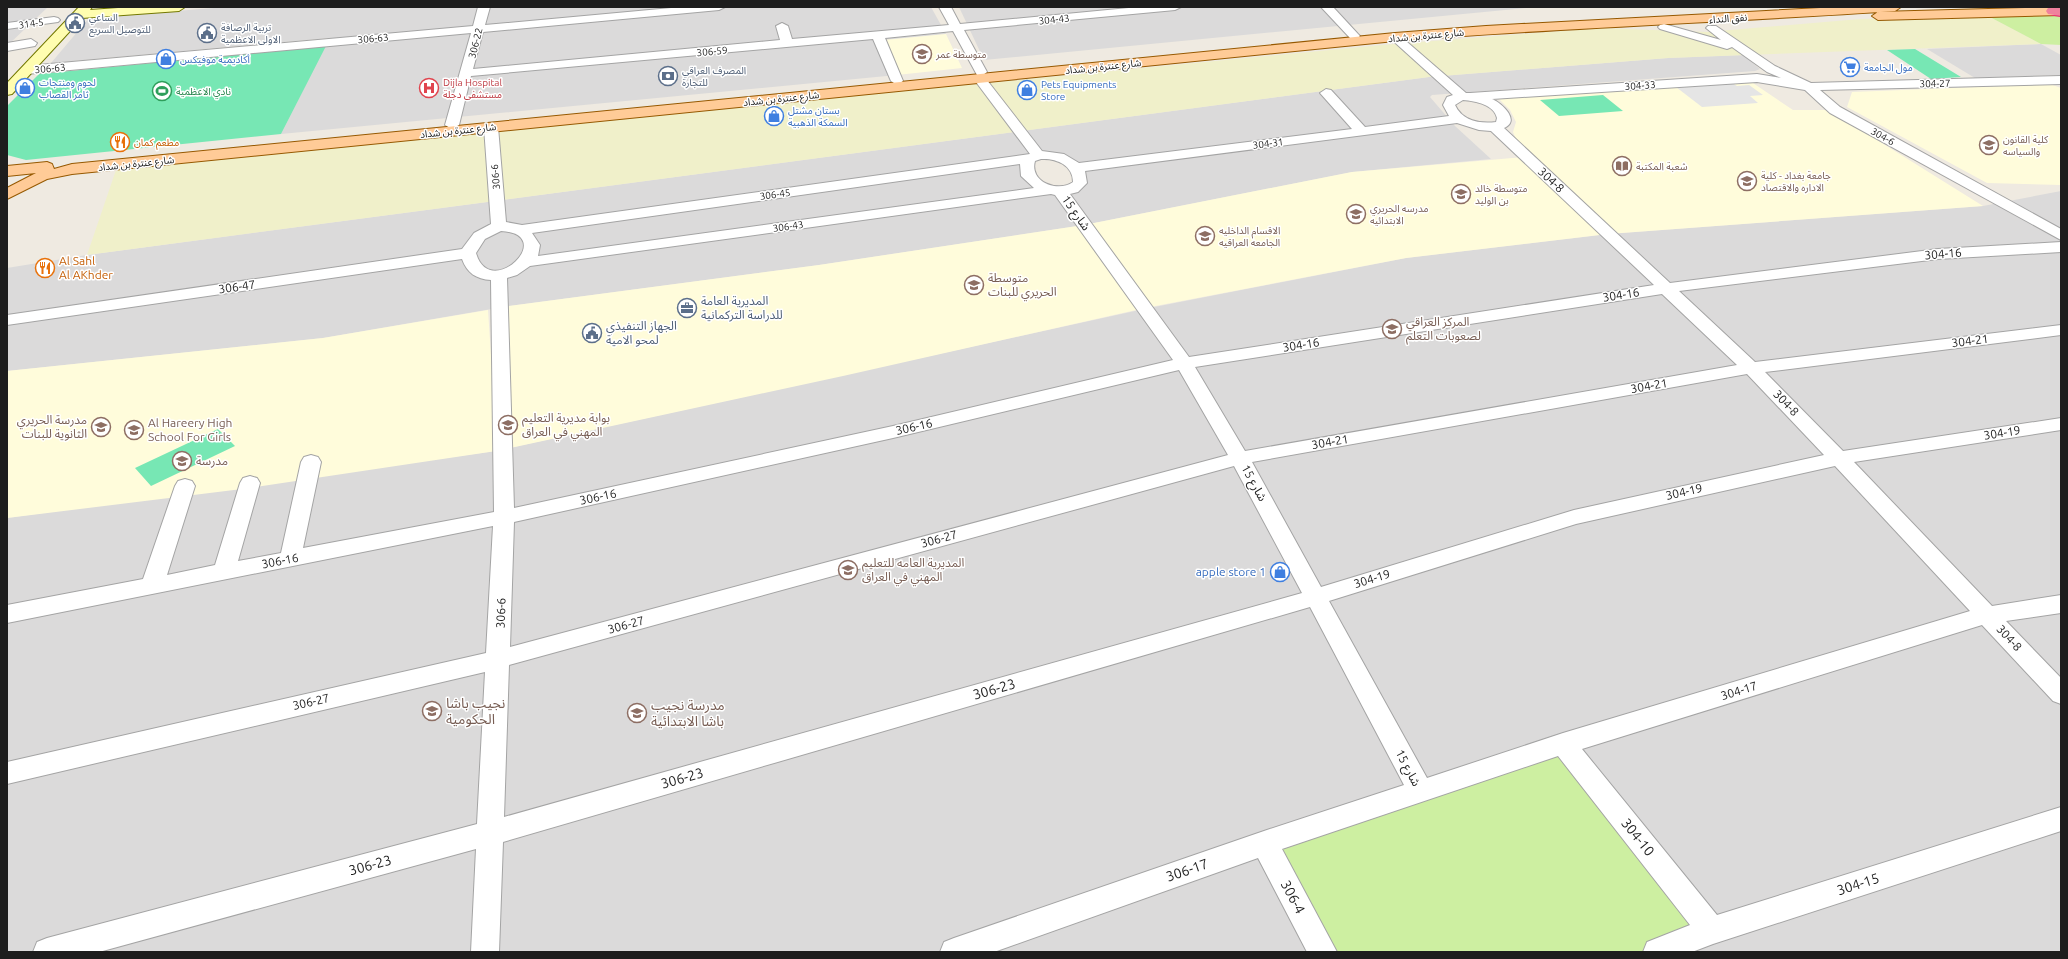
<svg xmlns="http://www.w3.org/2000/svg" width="2068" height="959" font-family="Ubuntu,'Noto Sans Arabic',sans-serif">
  <rect width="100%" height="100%" fill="#efeae1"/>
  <path fill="#dbdada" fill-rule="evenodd" d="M7,7H48L7,46Z
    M226,7H931L946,34L884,40L897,75L281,134L329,38L51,63L89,18Z
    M959,7H1536L984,60Z
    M2041,44L2061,55V75L1975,78L1927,49Z
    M1743,55L1760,69L1755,71L1432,95L1430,97L1455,126L1491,159L1352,172L1084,225L819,265L509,306L323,338L7,371V268L87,255L1429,77L1668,58ZM1041,155L1074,166L1073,189L1037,184L1031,157Z
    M2061,191V952H7V518L496,451L1144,309L1406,258L1608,234L1983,206Z"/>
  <path fill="#fffcdb" d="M946,34L962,68L897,75L884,40Z
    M1750,81L1793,110H1829L1983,206L1608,234L1406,258L1145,308L843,376L496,451L242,489L7,518V371L323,338L488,310L497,445L509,306L819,265L1084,225L1352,172L1524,157L1513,132L1516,122L1510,110L1498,98Z
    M2050,84L2061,88V185L1987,183L1847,107L1852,92Z"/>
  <path fill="#f0f0ca" d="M1988,16L2041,44L1668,58L1429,77L87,255L117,167L1382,45L1600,28L1707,32L1860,19Z"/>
  <path fill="#cdefa1" d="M1988,16H2061V45L2041,44Z
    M1563,744L1712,930L1657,952H1323L1264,843Z"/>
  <path fill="#77e7b4" d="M326,46L281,134L26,160L7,155V106L39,74Z
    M1915,49L1961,77L1931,79L1887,50Z
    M1603,95L1623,111L1559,116L1540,100Z
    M218,429L235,446L151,486L135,468Z"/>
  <path fill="#e5e5e5" d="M1732,83L1737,86L1749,85L1763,95L1750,96L1758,103L1702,107L1676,87Z"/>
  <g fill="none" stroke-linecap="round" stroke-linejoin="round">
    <defs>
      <path id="street" d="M478,7H490L485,25L682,7H725L719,10L483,32L473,69L780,40L776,26L782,23L788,26L792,39L949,25L939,7H951L960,24L1139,7H1181L1175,10L964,30L987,72L983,75L1042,151L1064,154L1079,163L1352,129L1320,93L1326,89L1331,90L1365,127L1449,116L1443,105L1447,97L1453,95L1391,39L1389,37L1395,33L1399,35L1466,93H1470L1757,74L1781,78L1767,72L1732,47L1727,49L1660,29L1658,27L1660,25L1664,24L1721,40L1706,28L1708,26H1716L1775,66L1811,83L2061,76V84L1820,90L1840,107L2061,229V240L1830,113L1805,90L1757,82L1492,99C1502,103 1521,121 1504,128L1670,283L1938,249L2061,242V252L1938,259L1679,291L1755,362L2061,325V335L1765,372L1843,451L2061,418V430L1854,462L1992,606L2061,595V613L2006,621L2061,678V704L2053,701L1982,625L1582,749L1717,915L2061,807V831L1713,944L1692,952H1643L1647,942L1690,925L1558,756L1282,849L1337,952H1307L1258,858L994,952H940L944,942L954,938L1264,831L1404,785L1310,607L503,842L499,952H471L476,849L99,952H33L37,942L47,938L477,824L485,672L7,784V762L486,653L493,526L7,623V605L143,579L175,486L178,481L185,479L192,481L195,486L167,575L215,565L240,483L243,478L250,476L257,478L260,483L238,561L281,553L301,462L304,457L311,455L318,457L321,462L303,548L494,512L491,280C476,279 467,273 462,259L7,325V315L462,249L474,233L491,224L484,127L491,123L498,127L506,222L522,225L1030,154L973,78L977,75L953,31L885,38L903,81L897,85L891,81L873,39L471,76L459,125L452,129L445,125L471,33L27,74L21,70L27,66L473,26ZM1463,100C1476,101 1494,105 1497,118L1496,122C1480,124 1462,121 1455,105ZM1457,123L1479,130L1491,131L1654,285L1189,357L1070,194L1078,192L1087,183L1085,171ZM1041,159C1056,158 1073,165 1073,182C1058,193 1029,182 1035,161ZM1020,164L1021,176L1034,188L538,256L540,245L532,233ZM1051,194L1055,195L1173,360L893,426L514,508L507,278L517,275L530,266ZM501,231C559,234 490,302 476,253L485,239ZM1662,294L1737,365L1245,451L1195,367ZM1179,370L1228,455L510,647L514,522L893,438ZM1747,374L1824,455L1574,510L1321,587L1252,462ZM1234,466L1302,593L504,817L509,665ZM1835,466L1970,611L1563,733L1427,778L1329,601L1576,524Z
        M1321,7H1333L1358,34L1360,36L1358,38H1350Z
        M54,17L58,18L60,20L58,22L7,29V23Z
        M31,39L37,43L35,46L7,51V43Z"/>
      <path id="secondary" d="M79,7H92L90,10L132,7H185L179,11L82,18L12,94L7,95V83Z"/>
      <path id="primary" d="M1839,7H1901L1895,11C1728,22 1561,28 1395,41L72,174L47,179L7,199V188L36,173L7,176V166L47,162L52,164L54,169L72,164L1395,33L1486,26Z
        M2061,7V15L1878,20L1872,16L1878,12Z"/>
      <path id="highway" d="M2052,7L2061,8V16L2048,14L2046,11L2048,8Z"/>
    </defs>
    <use href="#street" stroke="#a4a4a4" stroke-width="2"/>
    <use href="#secondary" stroke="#737800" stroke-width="2"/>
    <use href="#primary" stroke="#965900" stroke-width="2"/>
    <use href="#highway" stroke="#e9126b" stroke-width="2"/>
    <use href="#street" fill="#fff" fill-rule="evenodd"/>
    <use href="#secondary" fill="#fffdb0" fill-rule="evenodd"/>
    <use href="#primary" fill="#ffcb97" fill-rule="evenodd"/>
    <use href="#highway" fill="#ef819d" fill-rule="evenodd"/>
  </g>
  <defs>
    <symbol id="civic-ring" viewBox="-11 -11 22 22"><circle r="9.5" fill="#fff" stroke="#5c6f8a" stroke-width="1.5"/><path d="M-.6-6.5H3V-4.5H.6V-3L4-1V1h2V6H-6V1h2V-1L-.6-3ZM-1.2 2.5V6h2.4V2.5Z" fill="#5c6f8a"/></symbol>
    <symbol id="school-ring" viewBox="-11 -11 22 22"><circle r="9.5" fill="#fff" stroke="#8d6e63" stroke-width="1.5"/><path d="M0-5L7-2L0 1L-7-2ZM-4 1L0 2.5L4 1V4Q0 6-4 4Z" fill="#8d6e63"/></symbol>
    <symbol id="shop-ring" viewBox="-11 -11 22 22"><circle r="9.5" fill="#fff" stroke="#3f7fe0" stroke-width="1.5"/><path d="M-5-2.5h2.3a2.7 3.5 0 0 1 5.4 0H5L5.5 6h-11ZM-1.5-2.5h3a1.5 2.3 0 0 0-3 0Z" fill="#3f7fe0"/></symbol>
    <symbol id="supermarket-ring" viewBox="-11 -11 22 22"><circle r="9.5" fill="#fff" stroke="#3f7fe0" stroke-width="1.5"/><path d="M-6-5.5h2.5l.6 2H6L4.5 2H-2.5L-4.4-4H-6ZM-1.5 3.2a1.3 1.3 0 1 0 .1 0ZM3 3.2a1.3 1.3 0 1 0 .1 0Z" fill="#3f7fe0"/></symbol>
    <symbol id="bank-ring" viewBox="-11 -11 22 22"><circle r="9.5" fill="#fff" stroke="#5c6f8a" stroke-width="1.5"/><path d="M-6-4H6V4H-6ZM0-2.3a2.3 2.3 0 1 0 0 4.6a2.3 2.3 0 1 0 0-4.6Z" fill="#5c6f8a"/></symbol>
    <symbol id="hospital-ring" viewBox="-11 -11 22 22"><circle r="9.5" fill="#fff" stroke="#e0444e" stroke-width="1.5"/><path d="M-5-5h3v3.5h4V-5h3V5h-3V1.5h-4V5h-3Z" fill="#e0444e"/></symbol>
    <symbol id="stadium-ring" viewBox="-11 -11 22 22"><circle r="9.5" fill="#fff" stroke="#2e9e5b" stroke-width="1.5"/><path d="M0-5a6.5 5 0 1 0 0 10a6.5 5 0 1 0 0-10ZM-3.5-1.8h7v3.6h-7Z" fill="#2e9e5b"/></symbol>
    <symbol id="restaurant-ring" viewBox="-11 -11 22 22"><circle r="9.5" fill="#fff" stroke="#e8710a" stroke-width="1.5"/><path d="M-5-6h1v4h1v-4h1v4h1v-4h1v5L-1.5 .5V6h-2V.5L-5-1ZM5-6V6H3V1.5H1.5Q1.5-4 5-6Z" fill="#e8710a"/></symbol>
    <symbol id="university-ring" viewBox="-11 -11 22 22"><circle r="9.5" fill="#fff" stroke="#8d6e63" stroke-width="1.5"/><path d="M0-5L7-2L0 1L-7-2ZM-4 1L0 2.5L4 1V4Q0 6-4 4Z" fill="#8d6e63"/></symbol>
    <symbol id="library-ring" viewBox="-11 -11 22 22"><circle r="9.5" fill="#fff" stroke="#8d6e63" stroke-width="1.5"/><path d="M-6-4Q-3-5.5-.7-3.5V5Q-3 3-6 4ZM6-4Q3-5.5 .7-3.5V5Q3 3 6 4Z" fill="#8d6e63"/></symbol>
    <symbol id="office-ring" viewBox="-11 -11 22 22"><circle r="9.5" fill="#fff" stroke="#5c6f8a" stroke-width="1.5"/><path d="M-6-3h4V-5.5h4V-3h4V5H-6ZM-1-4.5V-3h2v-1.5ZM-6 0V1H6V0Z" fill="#5c6f8a"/></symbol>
  </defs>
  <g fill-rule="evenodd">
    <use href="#civic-ring" x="64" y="12" width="22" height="22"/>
    <use href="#civic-ring" x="196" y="22" width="22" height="22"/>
    <use href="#school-ring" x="911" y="43" width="22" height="22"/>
    <use href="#shop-ring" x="155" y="48" width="22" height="22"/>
    <use href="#supermarket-ring" x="1839" y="56" width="22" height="22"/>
    <use href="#bank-ring" x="657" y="65" width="22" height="22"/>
    <use href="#shop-ring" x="14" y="77" width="22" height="22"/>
    <use href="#hospital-ring" x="418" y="77" width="22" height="22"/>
    <use href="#shop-ring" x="1016" y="79" width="22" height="22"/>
    <use href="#stadium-ring" x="151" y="80" width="22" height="22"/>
    <use href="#shop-ring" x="763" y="105" width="22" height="22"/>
    <use href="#restaurant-ring" x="109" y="131" width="22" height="22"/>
    <use href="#university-ring" x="1978" y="134" width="22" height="22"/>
    <use href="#library-ring" x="1611" y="155" width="22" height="22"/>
    <use href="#university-ring" x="1736" y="170" width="22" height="22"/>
    <use href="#school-ring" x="1450" y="183" width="22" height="22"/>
    <use href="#school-ring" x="1345" y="203" width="22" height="22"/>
    <use href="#school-ring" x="1194" y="225" width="22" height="22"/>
    <use href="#restaurant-ring" x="34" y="257" width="22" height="22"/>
    <use href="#school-ring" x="963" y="274" width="22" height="22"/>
    <use href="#office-ring" x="676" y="297" width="22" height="22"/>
    <use href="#school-ring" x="1381" y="318" width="22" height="22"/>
    <use href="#civic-ring" x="581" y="322" width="22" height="22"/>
    <use href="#school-ring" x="497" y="414" width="22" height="22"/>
    <use href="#school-ring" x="90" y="416" width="22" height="22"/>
    <use href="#school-ring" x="123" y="419" width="22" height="22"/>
    <use href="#school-ring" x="171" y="450" width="22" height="22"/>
    <use href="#school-ring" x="837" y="559" width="22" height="22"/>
    <use href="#shop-ring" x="1269" y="561" width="22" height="22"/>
    <use href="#school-ring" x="421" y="700" width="22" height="22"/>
    <use href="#school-ring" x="626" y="702" width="22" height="22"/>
  </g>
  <g text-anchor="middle" stroke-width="3" stroke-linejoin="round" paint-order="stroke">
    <g font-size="10" fill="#4e5e75" stroke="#fff" text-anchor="start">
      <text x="89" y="21">الساعي<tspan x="89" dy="12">للتوصيل السريع</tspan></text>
      <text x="221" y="31">تربية الرصافة<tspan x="221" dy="12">الاولى الاعظمية</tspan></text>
      <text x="682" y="74">المصرف العراقي<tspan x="682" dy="12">للتجارة</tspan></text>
    </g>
    <g font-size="10" fill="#1d1d1d" stroke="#fff">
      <text transform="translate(1728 18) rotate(-4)" y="4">نفق النداء</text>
      <text transform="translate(1054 19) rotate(-6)" y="4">304-43</text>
      <text transform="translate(31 23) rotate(-8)" y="4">314-5</text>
      <text transform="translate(1426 35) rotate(-5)" y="4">شارع عنترة بن شداد</text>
      <text transform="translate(373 38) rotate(-5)" y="4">306-63</text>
      <text transform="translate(475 43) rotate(-76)" y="4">306-22</text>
      <text transform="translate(712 51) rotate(-5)" y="4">306-59</text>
      <text transform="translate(1103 66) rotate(-6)" y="4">شارع عنترة بن شداد</text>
      <text transform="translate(50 68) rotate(-5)" y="4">306-63</text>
      <text transform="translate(1935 83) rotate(-1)" y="4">304-27</text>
      <text transform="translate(1640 85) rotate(-4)" y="4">304-33</text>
      <text transform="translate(781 98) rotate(-6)" y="4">شارع عنترة بن شداد</text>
      <text transform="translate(458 130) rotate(-6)" y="4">شارع عنترة بن شداد</text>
      <text transform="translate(1883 136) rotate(29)" y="4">304-6</text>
      <text transform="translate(1268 143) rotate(-7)" y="4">304-31</text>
      <text transform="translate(136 163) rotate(-6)" y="4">شارع عنترة بن شداد</text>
      <text transform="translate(495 177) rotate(-95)" y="4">306-6</text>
      <text transform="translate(775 194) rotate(-8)" y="4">306-45</text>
      <text transform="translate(788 226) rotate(-8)" y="4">306-43</text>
    </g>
    <g font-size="10" fill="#785e54" stroke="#fff" text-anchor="start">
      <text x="936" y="58">متوسطة عمر</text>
      <text x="2003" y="143">كلية القانون<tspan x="2003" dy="12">والسياسه</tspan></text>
      <text x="1636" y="170">شعبة المكتبة</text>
      <text x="1761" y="179">جامعة بغداد - كلية<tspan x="1761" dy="12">الاداره والاقتصاد</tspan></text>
      <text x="1475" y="192">متوسطة خالد<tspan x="1475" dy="12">بن الوليد</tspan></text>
      <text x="1370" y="212">مدرسه الحريري<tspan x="1370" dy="12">الابتدائيه</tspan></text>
      <text x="1219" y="234">الاقسام الداخليه<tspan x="1219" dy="12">الجامعه العراقيه</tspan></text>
    </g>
    <g font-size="10" fill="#366cbe" stroke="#fff" text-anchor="start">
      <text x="180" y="63">أكاديمية موفيكس</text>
      <text x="1864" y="71">مول الجامعة</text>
      <text x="39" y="86">لحوم ومنتجات<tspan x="39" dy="12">ثامر القصاب</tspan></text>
      <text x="1041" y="88">Pets Equipments<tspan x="1041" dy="12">Store</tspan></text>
      <text x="788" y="114">بستان مشتل<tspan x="788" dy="12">السمكة الذهبية</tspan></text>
    </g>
    <g font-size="10" fill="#be3a42" stroke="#fff" text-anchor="start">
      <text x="443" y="86">Dijla Hospital<tspan x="443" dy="12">مستشفى دجلة</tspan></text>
    </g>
    <g font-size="10" fill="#27864d" stroke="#fff" text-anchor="start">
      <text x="176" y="95">نادي الاعظمية</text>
    </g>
    <g font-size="10" fill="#c56008" stroke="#fff" text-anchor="start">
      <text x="134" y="146">مطعم كمان</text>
    </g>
    <g font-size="12" fill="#1d1d1d" stroke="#fff">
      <text transform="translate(1551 180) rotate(43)" y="4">304-8</text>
      <text transform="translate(1076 213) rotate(55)" y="4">شارع 15</text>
      <text transform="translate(1943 254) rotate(-5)" y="4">304-16</text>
      <text transform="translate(237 287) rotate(-8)" y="4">306-47</text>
      <text transform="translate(1621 295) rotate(-9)" y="4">304-16</text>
      <text transform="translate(1970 341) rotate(-7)" y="4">304-21</text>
      <text transform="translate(1301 345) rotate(-9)" y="4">304-16</text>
      <text transform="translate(1649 386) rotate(-10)" y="4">304-21</text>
      <text transform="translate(1786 403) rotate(46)" y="4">304-8</text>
      <text transform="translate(914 427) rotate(-13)" y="4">306-16</text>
      <text transform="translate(2002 433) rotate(-9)" y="4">304-19</text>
      <text transform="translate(1330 442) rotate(-10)" y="4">304-21</text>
      <text transform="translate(1254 483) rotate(61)" y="4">شارع 15</text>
      <text transform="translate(1684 492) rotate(-13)" y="4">304-19</text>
      <text transform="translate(598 497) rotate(-12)" y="4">306-16</text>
      <text transform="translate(939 539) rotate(-15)" y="4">306-27</text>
      <text transform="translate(280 561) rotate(-11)" y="4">306-16</text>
      <text transform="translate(1372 579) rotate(-17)" y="4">304-19</text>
      <text transform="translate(501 613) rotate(-88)" y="4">306-6</text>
      <text transform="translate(626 625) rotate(-15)" y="4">306-27</text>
      <text transform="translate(2009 638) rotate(47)" y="4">304-8</text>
      <text transform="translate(1739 691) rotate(-17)" y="4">304-17</text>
      <text transform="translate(311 702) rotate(-13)" y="4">306-27</text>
      <text transform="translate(1408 768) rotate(62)" y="4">شارع 15</text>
    </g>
    <g font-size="12" fill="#c56008" stroke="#fff" text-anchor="start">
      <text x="59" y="265">Al Sahl<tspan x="59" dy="14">Al AKhder</tspan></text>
    </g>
    <g font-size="12" fill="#785e54" stroke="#fff" text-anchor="start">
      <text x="988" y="282">متوسطة<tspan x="988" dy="14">الحريري للبنات</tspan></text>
      <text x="1406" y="326">المركز العراقي<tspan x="1406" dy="14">لصعوبات التعلم</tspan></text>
      <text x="522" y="422">بوابة مديرية التعليم<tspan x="522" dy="14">المهني في العراق</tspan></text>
      <text x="87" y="424" text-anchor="end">مدرسة الحريري<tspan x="87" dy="14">الثانوية للبنات</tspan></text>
      <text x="148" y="427">Al Hareery High<tspan x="148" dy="14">School For Girls</tspan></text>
      <text x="196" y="465">مدرسة</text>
      <text x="862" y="567">المديرية العامه للتعليم<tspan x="862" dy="14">المهني في العراق</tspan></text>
    </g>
    <g font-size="12" fill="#4e5e75" stroke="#fff" text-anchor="start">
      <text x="701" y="305">المديرية العامة<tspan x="701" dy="14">للدراسة التركمانية</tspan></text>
      <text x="606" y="330">الجهاز التنفيذي<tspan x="606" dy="14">لمحو الامية</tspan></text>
    </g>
    <g font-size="12" fill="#366cbe" stroke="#fff" text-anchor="end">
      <text x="1266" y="576">apple store 1</text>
    </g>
    <g font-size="14" fill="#1d1d1d" stroke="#fff">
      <text transform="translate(994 689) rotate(-16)" y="5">306-23</text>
      <text transform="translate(682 778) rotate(-16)" y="5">306-23</text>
      <text transform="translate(1638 837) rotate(51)" y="5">304-10</text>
      <text transform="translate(370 865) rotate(-15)" y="5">306-23</text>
      <text transform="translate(1187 870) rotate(-19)" y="5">306-17</text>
      <text transform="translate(1858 884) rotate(-18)" y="5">304-15</text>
      <text transform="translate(1293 897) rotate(62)" y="5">306-4</text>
    </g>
    <g font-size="14" fill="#785e54" stroke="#fff" text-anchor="start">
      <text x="446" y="708">نجيب باشا<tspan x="446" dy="16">الحكومية</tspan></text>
      <text x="651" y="710">مدرسة نجيب<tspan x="651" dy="16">باشا الابتدائية</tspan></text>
    </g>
  </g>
  <rect width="2068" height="959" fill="none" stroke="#1d1d1d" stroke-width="16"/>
</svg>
